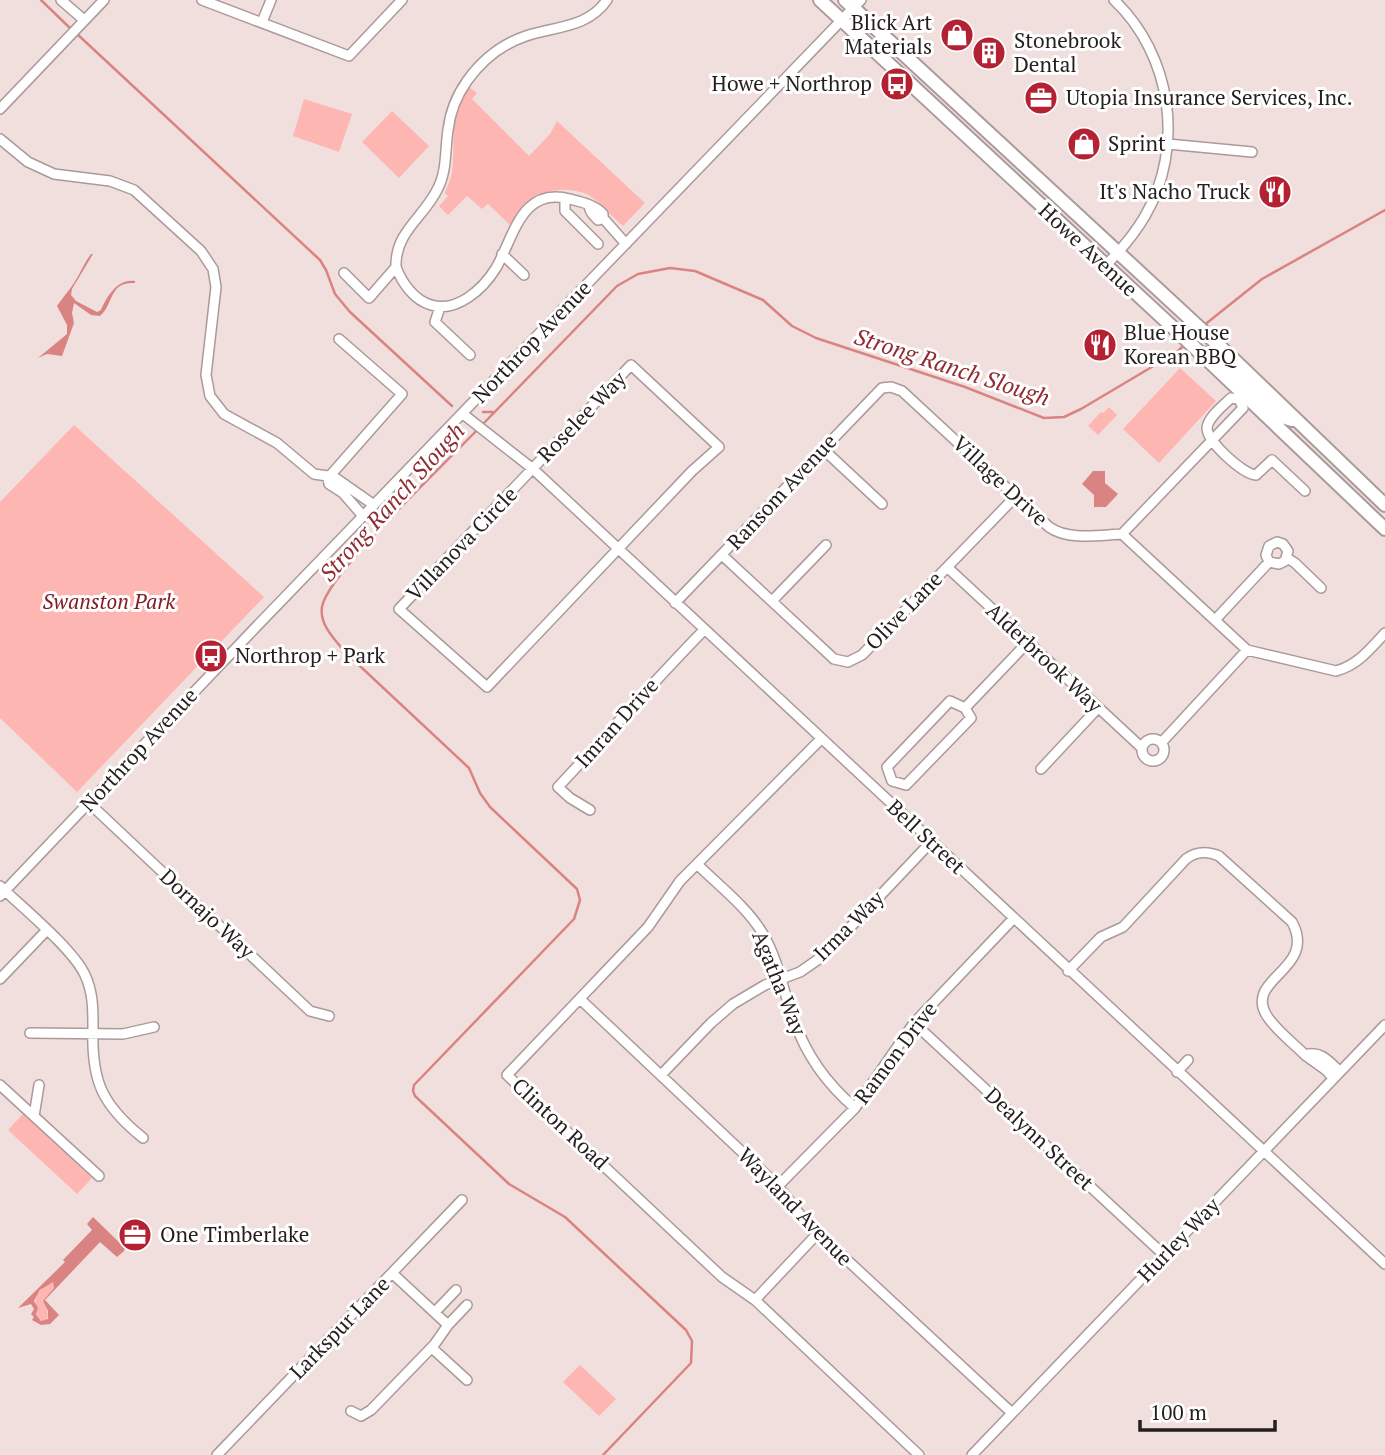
<svg xmlns="http://www.w3.org/2000/svg" width="1385" height="1455" font-family="'PT Serif',serif">
  <rect width="100%" height="100%" fill="#f1dfde"/>
  <path fill="#feb6b3" d="M469,87L477,93L472,99L529,156L550,134L557,121L645,203L623,226C612,217 602,204 590,196C584,192 576,191 569,190C540,188 525,203 510,225L488,204L482,209L467,196L448,215L439,206L448,196L445,193C447,186 451,179 452,172C456,144 448,111 469,87Z
    M304,99L352,114L339,152L293,136Z
    M392,111L429,146L399,178L362,142Z
    M1180,368L1216,401L1159,463L1123,429Z
    M1109,407L1117,415L1098,435L1088,426L1101,412L1103,413Z
    M74,425L264,597L77,792L0,718V502Z
    M23,1114L92,1178L77,1194L8,1130Z
    M53,1282L54,1288L43,1302C47,1309 49,1313 47,1320L42,1321C29,1308 36,1287 53,1282Z
    M580,1365L616,1399L599,1416L563,1382Z"/>
  <path fill="#d98482" fill-rule="evenodd" d="M91,254H93L72,289L71,295L76,301L97,312L101,310C107,296 118,278 135,281V283C109,281 114,304 100,316L91,315L74,303L72,313L74,323L62,356L47,354L38,358L67,334V325L57,306C62,298 69,291 74,283C80,274 84,263 91,254Z
    M1093,471H1105V483L1118,494L1106,507H1094V495L1082,484Z
    M93,1217L125,1248L124,1251L117,1257L100,1242L45,1300L59,1315L50,1324L41,1325L32,1320L34,1317L31,1314L34,1309L31,1304L18,1308L65,1262L63,1260L92,1230L87,1224ZM53,1282L54,1288L43,1301L48,1311V1319L41,1321L36,1314L38,1308L34,1301L40,1290Z"/>
  <g fill="none" stroke-linecap="round" stroke-linejoin="round">
    <path stroke="#d98482" stroke-width="2.5" d="M41,0L71,29
      M76,33L320,260L326,270L335,294L350,312L452,406
      M1203,326L1262,279L1385,210
      M483,412H493
      M482,425L617,286L638,274L670,268L695,271L763,300L792,326L816,338L965,387L1044,418L1064,417L1081,409L1177,352L1185,344
      M477,430C448,461 327,574 322,607C319,625 336,641 346,653L469,768L480,793L490,807L577,889L580,900L574,919L414,1085L413,1091L415,1096L509,1184L565,1217L686,1330L692,1341L691,1363L603,1455"/>
    <defs>
      <path id="minor" d="M61,0L84,20
        M202,0L349,56L402,0
        M262,22L271,0
        M0,109L104,0
        M0,139L28,162L54,174L110,181L134,190L201,251L213,269L216,287L206,375L210,396L224,414L277,443L314,474L334,477L374,505
        M1168,144L1252,152
        M565,198V211L598,244
        M589,206C590,212 593,215 598,220L603,218L626,244
        M502,254L524,275
        M1105,266C1120,251 1134,235 1145,216C1185,147 1172,55 1114,0
        M396,267C402,283 414,300 431,305C457,313 483,289 496,268C514,237 521,186 570,199C582,202 595,205 603,214V218
        M344,273L369,298L396,267C395,231 424,218 438,188C447,171 445,149 448,130C450,113 457,95 467,81C482,60 502,44 526,36C556,26 588,28 607,0
        M440,307L435,322L470,355
        M631,365L719,447L692,471L487,687L399,609Z
        M1243,396L1239,399L1231,398C1224,405 1208,417 1207,428C1207,442 1243,474 1256,475L1272,460L1305,491
        M463,414L533,469L1385,1264
        M823,449L882,504
        M328,478L402,394L339,339
        M328,478L329,484L343,493L363,516
        M1122,534L1247,650L1336,671C1358,665 1370,649 1385,633
        M722,555L834,659L848,662L862,655L1016,496
        M1287,558L1295,563L1321,588
        M947,567L1142,748
        M772,601L826,545
        M675,603L882,388L891,387L902,391L1049,527C1069,541 1099,535 1122,534L1243,408L1239,399
        M1215,620L1269,562L1279,564L1285,561L1288,551L1283,544L1277,542L1269,546L1266,555L1269,562
        M950,701L965,708L971,718L906,785L892,781L887,767Z
        M965,708L1028,642
        M1142 750a11 11 0 1 1 22 0a11 11 0 1 1-22 0Z
        M821,739L680,881L648,927L507,1075L722,1277L755,1300L919,1455
        M1162,742L1247,650
        M1041,769L1098,708
        M89,803L310,1011L329,1016
        M590,810L570,798L558,787C607,735 654,681 704,630
        M697,864C719,886 747,907 763,934C779,961 783,992 794,1020C806,1055 827,1084 855,1108
        M0,886C23,908 73,949 85,975C93,992 93,1009 93,1027C91,1081 102,1105 143,1138
        M0,896L256,627L861,0
        M1068,971L1101,937L1123,927L1186,859C1197,851 1207,851 1219,856L1292,922C1318,970 1243,978 1267,1016C1276,1030 1293,1043 1305,1055
        M0,979L46,931
        M580,999L778,1186L801,1216L818,1233L1012,1413
        M914,1023L1164,1255
        M30,1033L123,1034L154,1027
        M1177,1072L1188,1060
        M661,1075L711,1023L733,1004L765,985L800,972L823,956L931,842
        M1333,1078L1326,1070L1305,1055C1320,1050 1329,1061 1339,1071
        M0,1085L99,1176
        M34,1116L39,1085
        M778,1186L855,1108L914,1023L1013,919
        M755,1300L818,1233
        M435,1312L456,1290
        M448,1325L467,1305
        M432,1348L467,1380
        M351,1411L361,1416L371,1410L434,1345L448,1325L392,1273
        M217,1455L462,1200
        M972,1455L1385,1025"/>
      <path id="major" d="M820,0L1194,347L1385,529
        M845,0L1229,355L1385,505
        M1201,354L1213,353L1245,383L1256,386L1260,385
        M1244,394L1252,391L1255,393L1279,416L1292,420"/>
    </defs>
    <use href="#minor" stroke="#ab9a9a" stroke-width="12"/>
    <use href="#major" stroke="#ab9a9a" stroke-width="16"/>
    <use href="#minor" stroke="#fff" stroke-width="9"/>
    <use href="#major" stroke="#fff" stroke-width="12"/>
  </g>
  <defs>
    <symbol id="shop-disc" viewBox="-11 -11 22 22"><circle r="9.5" fill="#b32132" stroke="#fff"/><path d="M-5-2.5h2.3a2.7 3.5 0 0 1 5.4 0H5L5.5 6h-11ZM-1.5-2.5h3a1.5 2.3 0 0 0-3 0Z" fill="#fff"/></symbol>
    <symbol id="building-disc" viewBox="-11 -11 22 22"><circle r="9.5" fill="#b32132" stroke="#fff"/><path d="M-4-6H4V6H1V3H-1V6H-4ZM-2.5-4.3h1.7v1.8h-1.7ZM.8-4.3h1.7v1.8H.8ZM-2.5-1h1.7V.8h-1.7ZM.8-1h1.7V.8H.8Z" fill="#fff"/></symbol>
    <symbol id="bus-disc" viewBox="-11 -11 22 22"><circle r="9.5" fill="#b32132" stroke="#fff"/><path d="M-5-6H5V4H4V6H2V4H-2V6H-4V4H-5ZM-3.5-4V0h7V-4ZM-3.5 1.2v1.5H-2V1.2ZM2 1.2v1.5H3.5V1.2Z" fill="#fff"/></symbol>
    <symbol id="office-disc" viewBox="-11 -11 22 22"><circle r="9.5" fill="#b32132" stroke="#fff"/><path d="M-6-3h4V-5.5h4V-3h4V5H-6ZM-1-4.5V-3h2v-1.5ZM-6 0V1H6V0Z" fill="#fff"/></symbol>
    <symbol id="restaurant-disc" viewBox="-11 -11 22 22"><circle r="9.5" fill="#b32132" stroke="#fff"/><path d="M-5-6h1v4h1v-4h1v4h1v-4h1v5L-1.5 .5V6h-2V.5L-5-1ZM5-6V6H3V1.5H1.5Q1.5-4 5-6Z" fill="#fff"/></symbol>
  </defs>
  <g fill-rule="evenodd">
    <use href="#shop-disc" x="938" y="16" width="38" height="38"/>
    <use href="#building-disc" x="970" y="34" width="38" height="38"/>
    <use href="#bus-disc" x="878" y="65" width="38" height="38"/>
    <use href="#office-disc" x="1022" y="79" width="38" height="38"/>
    <use href="#shop-disc" x="1065" y="125" width="38" height="38"/>
    <use href="#restaurant-disc" x="1256" y="173" width="38" height="38"/>
    <use href="#restaurant-disc" x="1081" y="326" width="38" height="38"/>
    <use href="#bus-disc" x="192" y="637" width="38" height="38"/>
    <use href="#office-disc" x="116" y="1216" width="38" height="38"/>
  </g>
  <g text-anchor="middle" stroke-width="6" stroke-linejoin="round" paint-order="stroke">
    <g font-size="21" fill="#241e1d" stroke="#fff" text-anchor="start">
      <text x="932" y="30" text-anchor="end">Blick Art<tspan x="932" dy="24">Materials</tspan></text>
      <text x="1014" y="48">Stonebrook<tspan x="1014" dy="24">Dental</tspan></text>
      <text x="872" y="91" text-anchor="end">Howe + Northrop</text>
      <text x="1066" y="105">Utopia Insurance Services, Inc.</text>
      <text x="1108" y="151">Sprint</text>
      <text x="1250" y="199" text-anchor="end">It's Nacho Truck</text>
      <text x="1124" y="340">Blue House<tspan x="1124" dy="24">Korean BBQ</tspan></text>
      <text x="235" y="663">Northrop + Park</text>
      <text x="160" y="1242">One Timberlake</text>
    </g>
    <g font-size="21" fill="#241e1d" stroke="#fff">
      <text transform="translate(1088 250) rotate(43)" y="7">Howe Avenue</text>
      <text transform="translate(532 342) rotate(-46)" y="7">Northrop Avenue</text>
      <text transform="translate(582 417) rotate(-46)" y="7">Roselee Way</text>
      <text transform="translate(1000 481) rotate(43)" y="7">Village Drive</text>
      <text transform="translate(782 492) rotate(-47)" y="7">Ransom Avenue</text>
      <text transform="translate(462 544) rotate(-46)" y="7">Villanova Circle</text>
      <text transform="translate(904 611) rotate(-46)" y="7">Olive Lane</text>
      <text transform="translate(1044 658) rotate(43)" y="7">Alderbrook Way</text>
      <text transform="translate(617 723) rotate(-48)" y="7">Imran Drive</text>
      <text transform="translate(139 750) rotate(-47)" y="7">Northrop Avenue</text>
      <text transform="translate(926 837) rotate(43)" y="7">Bell Street</text>
      <text transform="translate(207 914) rotate(43)" y="7">Dornajo Way</text>
      <text transform="translate(849 926) rotate(-45)" y="7">Irma Way</text>
      <text transform="translate(779 983) rotate(68)" y="7">Agatha Way</text>
      <text transform="translate(896 1053) rotate(-53)" y="7">Ramon Drive</text>
      <text transform="translate(560 1124) rotate(43)" y="7">Clinton Road</text>
      <text transform="translate(1039 1139) rotate(43)" y="7">Dealynn Street</text>
      <text transform="translate(795 1207) rotate(46)" y="7">Wayland Avenue</text>
      <text transform="translate(1179 1240) rotate(-46)" y="7">Hurley Way</text>
      <text transform="translate(340 1328) rotate(-46)" y="7">Larkspur Lane</text>
    </g>
    <g font-size="21" font-style="italic" fill="#831d26" stroke="#fff">
      <text x="109" y="609">Swanston Park</text>
    </g>
    <g font-size="23" font-style="italic" fill="#902b31" stroke="#fff">
      <text transform="translate(952 367) rotate(18)" y="8">Strong Ranch Slough</text>
      <text transform="translate(392 502) rotate(-48)" y="8">Strong Ranch Slough</text>
    </g>
  </g>
  <path d="M1140 1420v10h135v-10" fill="none" stroke="#241e1d" stroke-width="3.5"/>
  <text x="1150" y="1420" font-size="21" fill="#241e1d" stroke="#ffffff" stroke-width="5" paint-order="stroke">100 m</text>
</svg>
